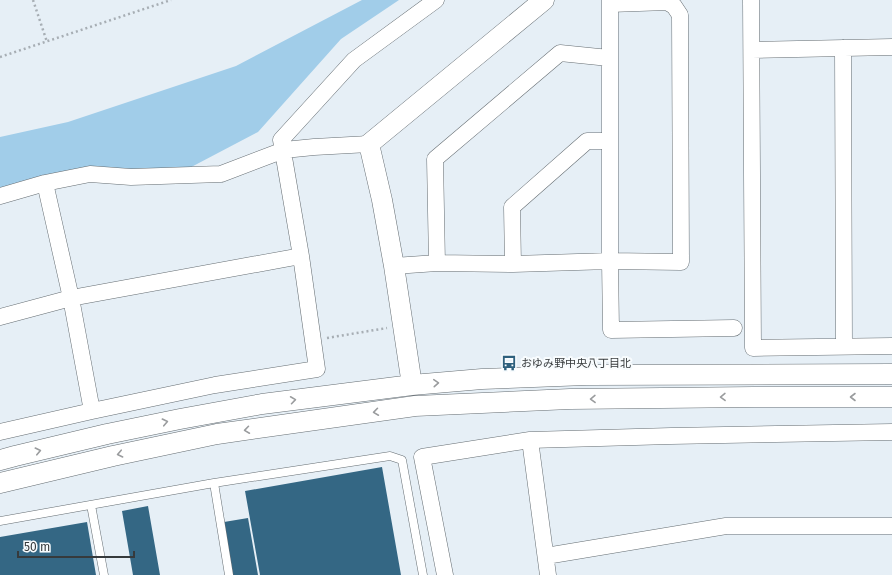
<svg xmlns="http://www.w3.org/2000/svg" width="892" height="575" font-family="'Fira Sans','Noto Sans JP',sans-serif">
  <rect width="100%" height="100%" fill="#e6eff6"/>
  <path fill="#a1cde9" d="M362,0H399L341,39L258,132L178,174L99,168L0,193V137L68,122L236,66Z"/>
  <path fill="#346784" d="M382,467L401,575H260L245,491Z
    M148,506L160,575H133L122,511Z
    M248,518L258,575H233L224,522Z
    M87,522L96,575H0V537Z"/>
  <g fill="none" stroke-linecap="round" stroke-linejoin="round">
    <defs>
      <path id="service" d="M214,483L229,575
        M91,505L104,575
        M0,521L214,483L390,456L402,460L423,575"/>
      <path id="minor" d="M751,0L753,348L892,346
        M610,4L667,2L674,6L680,15L681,262L610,261L611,330L734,328
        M843,48L844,346
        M752,50L892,47
        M45,183L71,298L92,411
        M0,196L45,183L90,174L131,177L221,174L284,150L314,147L369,144
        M437,263L435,159L560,53L609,58
        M513,264L512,207L587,141H610
        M394,266L437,263L513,264L610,261V0
        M0,317L71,298L301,256L281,140L354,60L436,0
        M0,432L92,411L215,385L317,369L301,256
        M530,440L548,575
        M546,556L726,526H892
        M445,575L422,457L530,440L671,436L892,432"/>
      <path id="tertiary" d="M412,385L394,266L382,200L369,144L544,0
        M0,460L15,456L107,434L180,419L262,404L412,385L482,379L586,375L892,374
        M0,483L113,456L217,434L415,406L570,399L754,397H892"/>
    </defs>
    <use href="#service" stroke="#656d72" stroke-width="9"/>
    <use href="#minor" stroke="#656d72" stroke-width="17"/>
    <use href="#tertiary" stroke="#656d72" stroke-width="21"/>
    <path stroke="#a7aeb4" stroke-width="2.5" stroke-dasharray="2 3" stroke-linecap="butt" d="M33,0L47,42
      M0,57L171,0
      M327,338L387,328"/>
    <use href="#service" stroke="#fff" stroke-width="8"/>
    <use href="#minor" stroke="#fff" stroke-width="16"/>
    <use href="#tertiary" stroke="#fff" stroke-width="20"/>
  </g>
  <defs><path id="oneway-chevron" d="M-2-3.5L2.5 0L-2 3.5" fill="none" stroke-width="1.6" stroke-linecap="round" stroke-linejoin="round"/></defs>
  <g stroke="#9a9c9e">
    <use href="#oneway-chevron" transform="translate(436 383) rotate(-4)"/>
    <use href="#oneway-chevron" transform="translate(723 397) rotate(179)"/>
    <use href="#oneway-chevron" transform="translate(853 397) rotate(-180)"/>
    <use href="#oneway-chevron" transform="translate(593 399) rotate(179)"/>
    <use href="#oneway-chevron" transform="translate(293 400) rotate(-8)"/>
    <use href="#oneway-chevron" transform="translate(376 412) rotate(172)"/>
    <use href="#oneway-chevron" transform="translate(165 422) rotate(-12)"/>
    <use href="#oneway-chevron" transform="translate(247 430) rotate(172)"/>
    <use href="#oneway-chevron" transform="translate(38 451) rotate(-13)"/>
    <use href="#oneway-chevron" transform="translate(120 454) rotate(168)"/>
  </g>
  <defs>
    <symbol id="bus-bare" viewBox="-9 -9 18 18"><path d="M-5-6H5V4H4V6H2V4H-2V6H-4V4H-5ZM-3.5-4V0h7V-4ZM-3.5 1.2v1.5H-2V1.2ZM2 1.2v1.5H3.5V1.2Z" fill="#2e607d" stroke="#f8fcfe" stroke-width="2.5" paint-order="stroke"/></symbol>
  </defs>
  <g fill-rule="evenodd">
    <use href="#bus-bare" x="498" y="352" width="22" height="22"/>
  </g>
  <g text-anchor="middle" stroke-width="4" stroke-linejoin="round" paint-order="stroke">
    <g font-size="11" fill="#363a3c" stroke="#f8fcfe" text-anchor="start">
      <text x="521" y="367">おゆみ野中央八丁目北</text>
    </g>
  </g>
  <path d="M18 551v6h116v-6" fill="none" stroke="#363a3c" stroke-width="2"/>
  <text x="24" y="551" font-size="12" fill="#363a3c" stroke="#f8fcfe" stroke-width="3" paint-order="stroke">50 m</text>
</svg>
